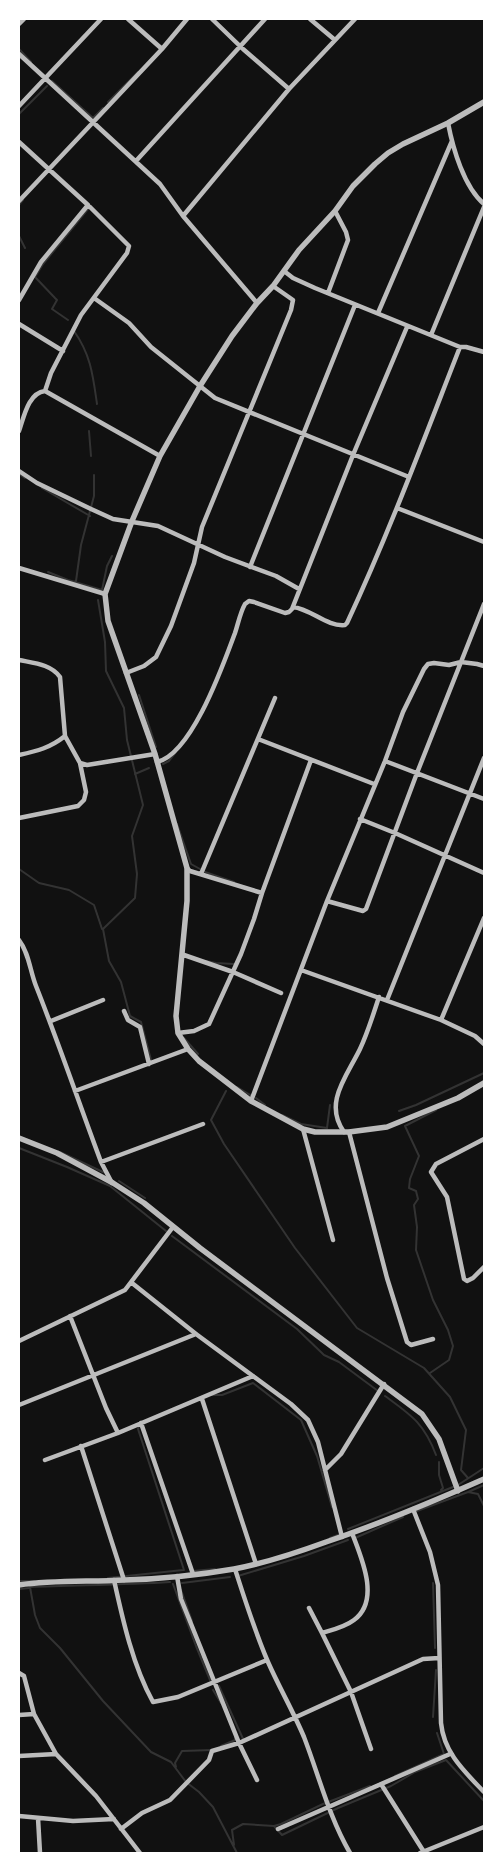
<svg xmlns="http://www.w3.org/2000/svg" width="503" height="1872" font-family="'Roboto Serif',serif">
  <rect width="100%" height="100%" fill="#111"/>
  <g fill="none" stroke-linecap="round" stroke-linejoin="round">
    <path stroke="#333" stroke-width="2" d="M19,49L31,62
      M52,81L93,118L103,108
      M108,102L138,72
      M19,114L47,86
      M19,205L23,200
      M19,236L25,248
      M68,320L52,309L57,300L55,298L35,277L43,264L88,209
      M74,331C91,355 93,376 97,404
      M89,431L91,456
      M19,474L25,478
      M42,488L90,516
      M48,572L68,580L102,590L107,566L112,556
      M74,582L76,581L81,545L94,496V475
      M98,600L105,642L106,671L124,708L127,740L143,805L132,836L137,874L135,898L103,929L109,961L121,982L130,1016L141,1022L151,1060
      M139,695L156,747
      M163,764L169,761L176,752
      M135,774L149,768
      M177,824L191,864L200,869
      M19,869L39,883L69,890L94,905L102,929
      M205,872L234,882
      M206,961L216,963L234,964
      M184,1038L198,1054
      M237,1087L252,1096
      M226,1091L211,1120L224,1144L295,1248L357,1328L424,1368L450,1397L466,1430L461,1470L468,1478
      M256,1098L265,1105
      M399,1111L416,1105L484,1073
      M282,1115L301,1124L327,1128L330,1105
      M19,1148L67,1167L110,1186L166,1231
      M60,1152L103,1172
      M119,1181L145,1198
      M172,1236L297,1329L324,1355L339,1362L378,1391
      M430,1373L449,1360L453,1346L448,1330L433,1300L416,1250L417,1227L414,1205L418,1199L416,1191L409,1188L410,1179L419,1156L405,1126L436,1110
      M211,1395H222L253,1383L301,1420L317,1456L332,1507
      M385,1396C411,1415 424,1423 436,1455
      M139,1425L138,1429L184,1570
      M439,1462V1475L443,1488L441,1490
      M458,1485L484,1468
      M484,1485L468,1492L478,1494L484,1506
      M417,1511L468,1492
      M348,1529L453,1487
      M330,1538L338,1535
      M355,1538L403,1517
      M193,1571L215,1569
      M238,1576L304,1556L348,1540
      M108,1578L183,1570
      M19,1581H34
      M170,1582C123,1585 77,1585 30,1587L35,1615L40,1628L60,1648L103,1701L151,1752L171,1762L186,1782L199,1792L213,1807L237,1853
      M182,1583L230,1577
      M433,1583L435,1648
      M173,1584L196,1646L210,1680
      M19,1589L29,1588
      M181,1590L192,1621
      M219,1686L244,1741
      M213,1690L221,1703
      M433,1717L436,1670
      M221,1746L235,1740V1737
      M176,1767L175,1763L182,1751L212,1750
      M395,1776L444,1754L437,1733
      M274,1826L282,1835L338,1808L391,1786L415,1772L446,1760L484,1801
      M234,1845L232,1830L243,1824L274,1826L281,1824L323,1804L370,1786"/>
    <path stroke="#bcbcbc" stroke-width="4.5" d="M128,19L162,49
      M212,19L243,49L289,89
      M310,19L335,40
      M19,24L24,19
      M19,54L160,184L183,216L257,303
      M19,106L101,19
      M448,123C453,149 464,187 484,204
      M19,142L88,205L129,246L127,253L81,315L51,373L45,391
      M136,161L265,19
      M19,201L162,49L187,19
      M183,216L289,89L355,19
      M284,271L293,278L315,288L460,347H466L484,352
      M328,293L348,240L346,232L335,211
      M94,298L129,323L151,347L215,398L409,477
      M19,300L41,262L88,205
      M378,313L452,141
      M19,324L63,351
      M431,335L484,207
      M19,431C24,417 28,393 45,391L160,456
      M19,471L37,483L91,509L113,519L158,526L225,557L276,576L299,589
      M397,508L484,542
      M250,567L355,305
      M19,568L105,594
      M293,607C311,609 327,627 345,625L347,623C389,533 424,439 460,347
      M19,660C33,663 51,664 60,677L65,736L80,763L86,792L84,800L78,806L19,818
      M126,673L144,666L156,657L171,626L194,563L202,527L291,310L293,300L273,286
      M258,739L374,784
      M19,755C37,751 50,748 65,736
      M385,761L484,799
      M157,762C192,754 223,665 235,633C238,624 240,613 245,604L249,601L254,602L285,613L289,612L292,609L353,455L407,327
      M80,763L87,765L155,754
      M360,819L395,833L484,873
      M187,868L190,871L262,893
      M201,874L275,698
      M327,901L363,911L366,909L417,773L484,604
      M19,940C29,953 30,971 36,986C59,1044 79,1103 101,1162L112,1183
      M182,956L184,955L233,972L281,993
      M301,970L441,1020L475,1036L484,1044
      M387,1000L484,758
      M124,1011L128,1020L140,1027L149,1064
      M441,1020L484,918
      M51,1021L103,1000
      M178,1033L194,1031L209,1024L241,954L254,919L262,893L311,760
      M75,1091L188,1049
      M251,1101L327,901L385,761L403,712L424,669L428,664L434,663L449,665L461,662L477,664L484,666
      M303,1129L333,1240
      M344,1132C323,1103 347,1076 360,1049C368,1032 373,1015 379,997
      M349,1132L387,1278L407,1342L411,1345L433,1339
      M484,1139L436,1164L431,1172L447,1197L464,1279L467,1281L473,1278L484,1267
      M101,1162L203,1124
      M132,1283L196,1334L291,1404L308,1420L318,1442L342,1537
      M70,1316L106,1408L118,1433
      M19,1341L125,1290L173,1227
      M202,1399L256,1564
      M19,1405L196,1334
      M141,1423L193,1574
      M81,1446L124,1580
      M45,1460L118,1433L253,1376
      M325,1470L341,1454L384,1384
      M413,1509L430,1552L438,1585L441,1723C444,1753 464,1771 484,1792
      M352,1533C361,1557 381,1600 354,1620C345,1627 332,1630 322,1633L351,1692L371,1749
      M235,1569C245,1600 255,1632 268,1662C279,1687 293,1711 304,1737C319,1776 329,1817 350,1853
      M177,1576L181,1599L239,1743L257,1780
      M114,1580C123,1621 133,1666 153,1702L178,1697L267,1660
      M309,1608L322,1633
      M19,1673L24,1676L34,1714L56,1754L96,1796L140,1853
      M19,1715L34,1714
      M19,1756L56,1754
      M381,1784L424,1852
      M19,1816L73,1821L114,1819
      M38,1818L40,1853
      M121,1829L142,1813L170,1800L209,1760L212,1751L239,1743L423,1659L439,1658
      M278,1829L450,1754
      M420,1853L484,1827"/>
    <path stroke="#bcbcbc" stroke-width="5.5" d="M484,102L448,123L403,144L388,153L375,164L353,186L335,211L299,250L273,286L257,303L232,336L200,386L160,456L132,521L105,594L108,621L155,754L187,868V901L176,1016L178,1033L188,1049L199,1061L251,1101L303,1129L315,1132H349L387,1127L458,1098L484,1083
      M19,1138L57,1153L113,1183L144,1203L200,1248L422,1414L439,1439L458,1491
      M19,1585C54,1580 89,1582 125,1580C161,1579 199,1575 234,1569C266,1563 296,1553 326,1542C379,1524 432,1502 484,1479"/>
  </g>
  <rect width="503" height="1872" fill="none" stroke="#ffffff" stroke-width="40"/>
</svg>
